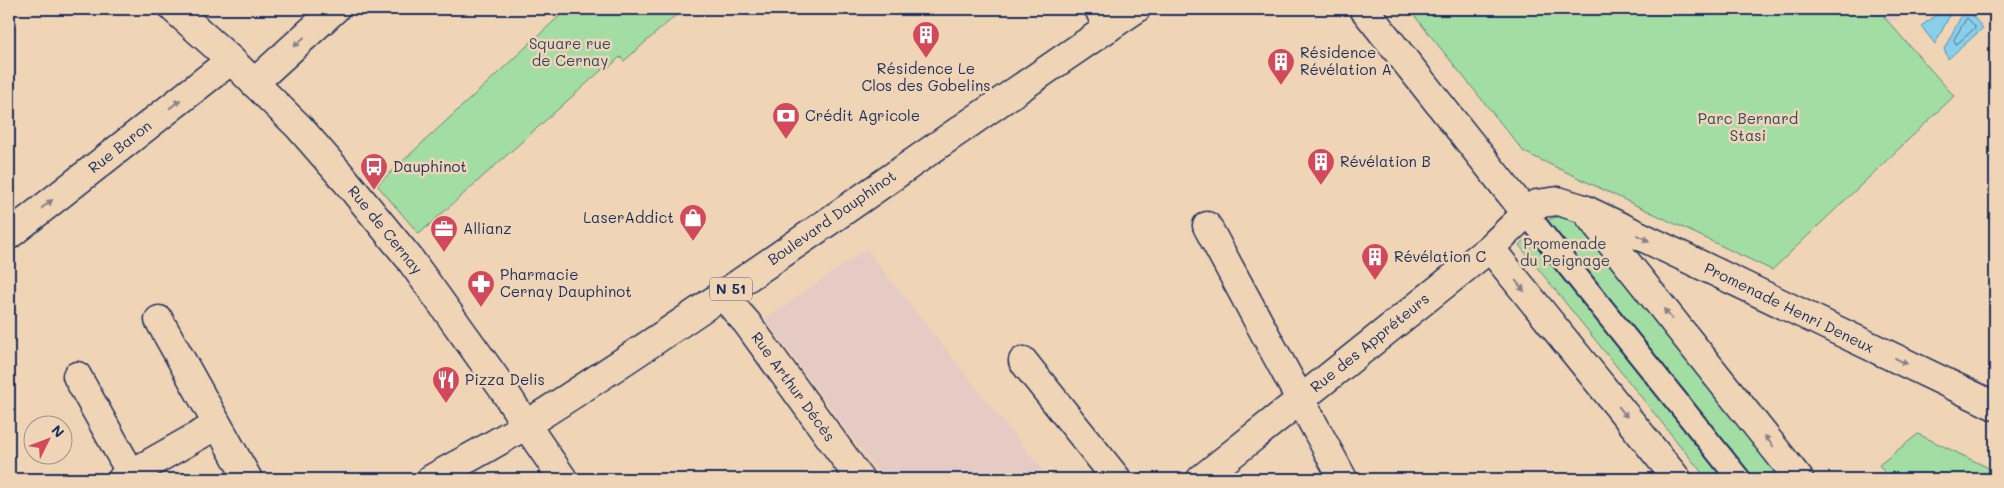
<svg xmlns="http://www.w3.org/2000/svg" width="2004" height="488" font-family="Mali,sans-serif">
  <rect width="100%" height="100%" fill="#f0d4b6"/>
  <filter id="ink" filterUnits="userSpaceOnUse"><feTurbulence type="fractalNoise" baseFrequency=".02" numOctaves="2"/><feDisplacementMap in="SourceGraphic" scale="10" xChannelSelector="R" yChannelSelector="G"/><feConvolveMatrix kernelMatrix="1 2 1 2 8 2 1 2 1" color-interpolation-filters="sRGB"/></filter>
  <g filter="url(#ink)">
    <path fill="#e6cbc4" d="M1876,9H1908L1889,24Z
      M866,249L960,367L1050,479H883L765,319Z"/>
    <path fill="#a2dda3" stroke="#5e8680" d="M567,9H683L624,61L620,57L607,69L605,67L419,234L377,185Z
      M1409,9H1893L1884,17L1954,96L1772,270L1524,152Z
      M1564,215L1578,218L1783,479H1707L1519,245L1550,219Z
      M1918,434L1995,471V479H1890L1879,465Z"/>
    <path fill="#88cfe9" stroke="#5c8fb1" d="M1945,9H1953L1935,44L1921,26Z
      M1965,9H1967L1983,28L1948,59L1944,49Z"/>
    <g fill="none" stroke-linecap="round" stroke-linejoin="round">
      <path stroke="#476f96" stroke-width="1" d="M1967,18L1975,26V28L1958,43L1956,44L1954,40Z"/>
      <defs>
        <path id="pedestrian" d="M1526,213L1739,479"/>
        <path id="minor" d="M1099,9L1108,28
          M1364,9L1526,213
          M254,83L335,9
          M1588,214L1799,479
          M1207,226L1343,479
          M9,235L231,60
          M1490,248L1677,479
          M723,296L747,323L860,479
          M159,320L248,479
          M1023,361L1117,479
          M77,376L134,479
          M122,479L217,425
          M1201,479L1490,248L1536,204L1558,201L1584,209L1995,406"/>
        <path id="secondary" d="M174,9L231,60L299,127L346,181L409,258L503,389L526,425"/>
        <path id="primary" d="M526,425L563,479
          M431,479C463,461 496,444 527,424C735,292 932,146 1136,9"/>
      </defs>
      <use href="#pedestrian" stroke="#1b2f5e" stroke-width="26"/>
      <use href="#minor" stroke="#1b2f5e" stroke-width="31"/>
      <use href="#secondary" stroke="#1b2f5e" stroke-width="31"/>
      <use href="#primary" stroke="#1b2f5e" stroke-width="31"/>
      <use href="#pedestrian" stroke="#f0d4b6" stroke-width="22"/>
      <use href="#minor" stroke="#f0d4b6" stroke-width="28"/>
      <use href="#secondary" stroke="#f0d4b6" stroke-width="28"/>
      <use href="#primary" stroke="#f0d4b6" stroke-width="28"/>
    </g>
    <defs><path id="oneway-solid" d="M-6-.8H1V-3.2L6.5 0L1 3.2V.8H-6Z" transform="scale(1.25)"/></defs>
    <g fill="#86828a">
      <use href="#oneway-solid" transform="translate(299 42) rotate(138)"/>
      <use href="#oneway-solid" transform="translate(175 104) rotate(-38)"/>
      <use href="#oneway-solid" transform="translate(47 204) rotate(-38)"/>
      <use href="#oneway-solid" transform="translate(1643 238) rotate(26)"/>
      <use href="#oneway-solid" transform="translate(1520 286) rotate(51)"/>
      <use href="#oneway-solid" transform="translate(1668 314) rotate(-129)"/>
      <use href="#oneway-solid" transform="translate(1901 361) rotate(26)"/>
      <use href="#oneway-solid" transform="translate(1623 412) rotate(51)"/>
      <use href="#oneway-solid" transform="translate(1769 441) rotate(-129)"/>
    </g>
  </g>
  <defs>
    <symbol id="building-pin" viewBox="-11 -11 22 30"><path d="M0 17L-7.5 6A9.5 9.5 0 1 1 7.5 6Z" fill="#d1495b" stroke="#f0d4b6"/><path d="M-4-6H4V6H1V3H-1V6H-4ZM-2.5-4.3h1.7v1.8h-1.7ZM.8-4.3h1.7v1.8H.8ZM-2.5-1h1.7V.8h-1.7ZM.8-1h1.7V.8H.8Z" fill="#fff"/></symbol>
    <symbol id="bank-pin" viewBox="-11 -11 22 30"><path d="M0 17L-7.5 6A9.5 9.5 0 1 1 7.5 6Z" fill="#d1495b" stroke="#f0d4b6"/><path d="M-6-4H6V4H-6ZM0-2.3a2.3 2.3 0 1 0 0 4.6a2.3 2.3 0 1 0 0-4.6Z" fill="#fff"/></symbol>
    <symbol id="bus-pin" viewBox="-11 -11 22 30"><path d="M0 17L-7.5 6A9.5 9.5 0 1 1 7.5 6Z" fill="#d1495b" stroke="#f0d4b6"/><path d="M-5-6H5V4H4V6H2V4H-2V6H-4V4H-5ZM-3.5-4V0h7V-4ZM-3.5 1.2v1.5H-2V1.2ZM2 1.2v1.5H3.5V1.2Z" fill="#fff"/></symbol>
    <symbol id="shop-pin" viewBox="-11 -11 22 30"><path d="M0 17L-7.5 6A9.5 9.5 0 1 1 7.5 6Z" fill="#d1495b" stroke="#f0d4b6"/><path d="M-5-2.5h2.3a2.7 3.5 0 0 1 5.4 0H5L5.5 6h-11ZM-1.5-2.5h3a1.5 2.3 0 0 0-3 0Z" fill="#fff"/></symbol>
    <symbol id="office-pin" viewBox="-11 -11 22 30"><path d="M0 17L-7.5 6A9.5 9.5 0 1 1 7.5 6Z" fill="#d1495b" stroke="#f0d4b6"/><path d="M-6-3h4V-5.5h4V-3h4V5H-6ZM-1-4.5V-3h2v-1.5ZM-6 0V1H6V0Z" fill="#fff"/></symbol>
    <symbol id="pharmacy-pin" viewBox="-11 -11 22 30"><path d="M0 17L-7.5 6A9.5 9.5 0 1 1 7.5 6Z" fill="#d1495b" stroke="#f0d4b6"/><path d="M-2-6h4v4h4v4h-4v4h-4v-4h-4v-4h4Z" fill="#fff"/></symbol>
    <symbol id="restaurant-pin" viewBox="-11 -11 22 30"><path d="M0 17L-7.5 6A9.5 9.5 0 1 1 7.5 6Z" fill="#d1495b" stroke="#f0d4b6"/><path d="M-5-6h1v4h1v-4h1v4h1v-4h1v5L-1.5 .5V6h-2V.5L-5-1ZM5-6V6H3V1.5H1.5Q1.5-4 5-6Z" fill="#fff"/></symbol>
  </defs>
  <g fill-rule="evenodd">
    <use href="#building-pin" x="910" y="19" width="32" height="43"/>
    <use href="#building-pin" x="1265" y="46" width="32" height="43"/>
    <use href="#bank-pin" x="770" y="100" width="32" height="43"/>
    <use href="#building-pin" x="1305" y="146" width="32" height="43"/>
    <use href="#bus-pin" x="358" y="151" width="32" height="43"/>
    <use href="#shop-pin" x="677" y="202" width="32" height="43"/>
    <use href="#office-pin" x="428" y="213" width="32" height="43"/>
    <use href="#building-pin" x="1359" y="241" width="32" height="43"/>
    <use href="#pharmacy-pin" x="465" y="268" width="32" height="43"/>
    <use href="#restaurant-pin" x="430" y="364" width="32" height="43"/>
  </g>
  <g text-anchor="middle" stroke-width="5" stroke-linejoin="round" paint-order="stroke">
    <rect fill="#f0d4b6" stroke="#5b6078" stroke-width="1" x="710" y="277.5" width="42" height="23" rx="4"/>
    <g font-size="14" font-weight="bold" fill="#1b2f5e">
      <text x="731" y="294">N 51</text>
    </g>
    <g font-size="15" fill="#2f4968" stroke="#f0d4b6">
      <text x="570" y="49">Square rue<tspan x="570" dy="17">de Cernay</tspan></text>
      <text x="1748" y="124">Parc Bernard<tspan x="1748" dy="17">Stasi</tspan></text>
      <text x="1565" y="249">Promenade<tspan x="1565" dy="17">du Peignage</tspan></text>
    </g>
    <g font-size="15" fill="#1b2f5e" stroke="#f0d4b6" text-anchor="start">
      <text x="1300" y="58">Résidence<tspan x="1300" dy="17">Révélation A</tspan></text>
      <text x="926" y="74" text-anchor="middle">Résidence Le<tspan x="926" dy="17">Clos des Gobelins</tspan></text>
      <text x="805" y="121">Crédit Agricole</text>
      <text x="1340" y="167">Révélation B</text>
      <text x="393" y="172">Dauphinot</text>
      <text x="674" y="223" text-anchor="end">LaserAddict</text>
      <text x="463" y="234">Allianz</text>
      <text x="1394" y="262">Révélation C</text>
      <text x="500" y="280">Pharmacie<tspan x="500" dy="17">Cernay Dauphinot</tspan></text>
      <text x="465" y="385">Pizza Delis</text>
    </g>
    <g font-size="15" fill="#1b2f5e" stroke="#f0d4b6">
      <text transform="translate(120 147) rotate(-38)" y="5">Rue Baron</text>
      <text transform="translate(832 218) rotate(-35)" y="5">Boulevard Dauphinot</text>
      <text transform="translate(385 230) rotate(51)" y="5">Rue de Cernay</text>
      <text transform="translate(1789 308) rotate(26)" y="5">Promenade Henri Deneux</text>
      <text transform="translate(1370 343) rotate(-39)" y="5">Rue des Appréteurs</text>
      <text transform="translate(793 387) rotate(54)" y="5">Rue Arthur Décès</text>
    </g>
  </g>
  <rect width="2004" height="488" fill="none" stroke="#f0d4b6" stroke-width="30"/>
  <rect x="15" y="15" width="1974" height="458" fill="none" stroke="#1b2f5e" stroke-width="2" filter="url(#ink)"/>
  <g transform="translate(48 440) rotate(48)"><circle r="24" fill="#f0d4b6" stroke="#9b9293"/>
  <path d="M0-4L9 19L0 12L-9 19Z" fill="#d1495b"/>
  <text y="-8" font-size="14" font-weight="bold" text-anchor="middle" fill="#1b2f5e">N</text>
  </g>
</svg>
